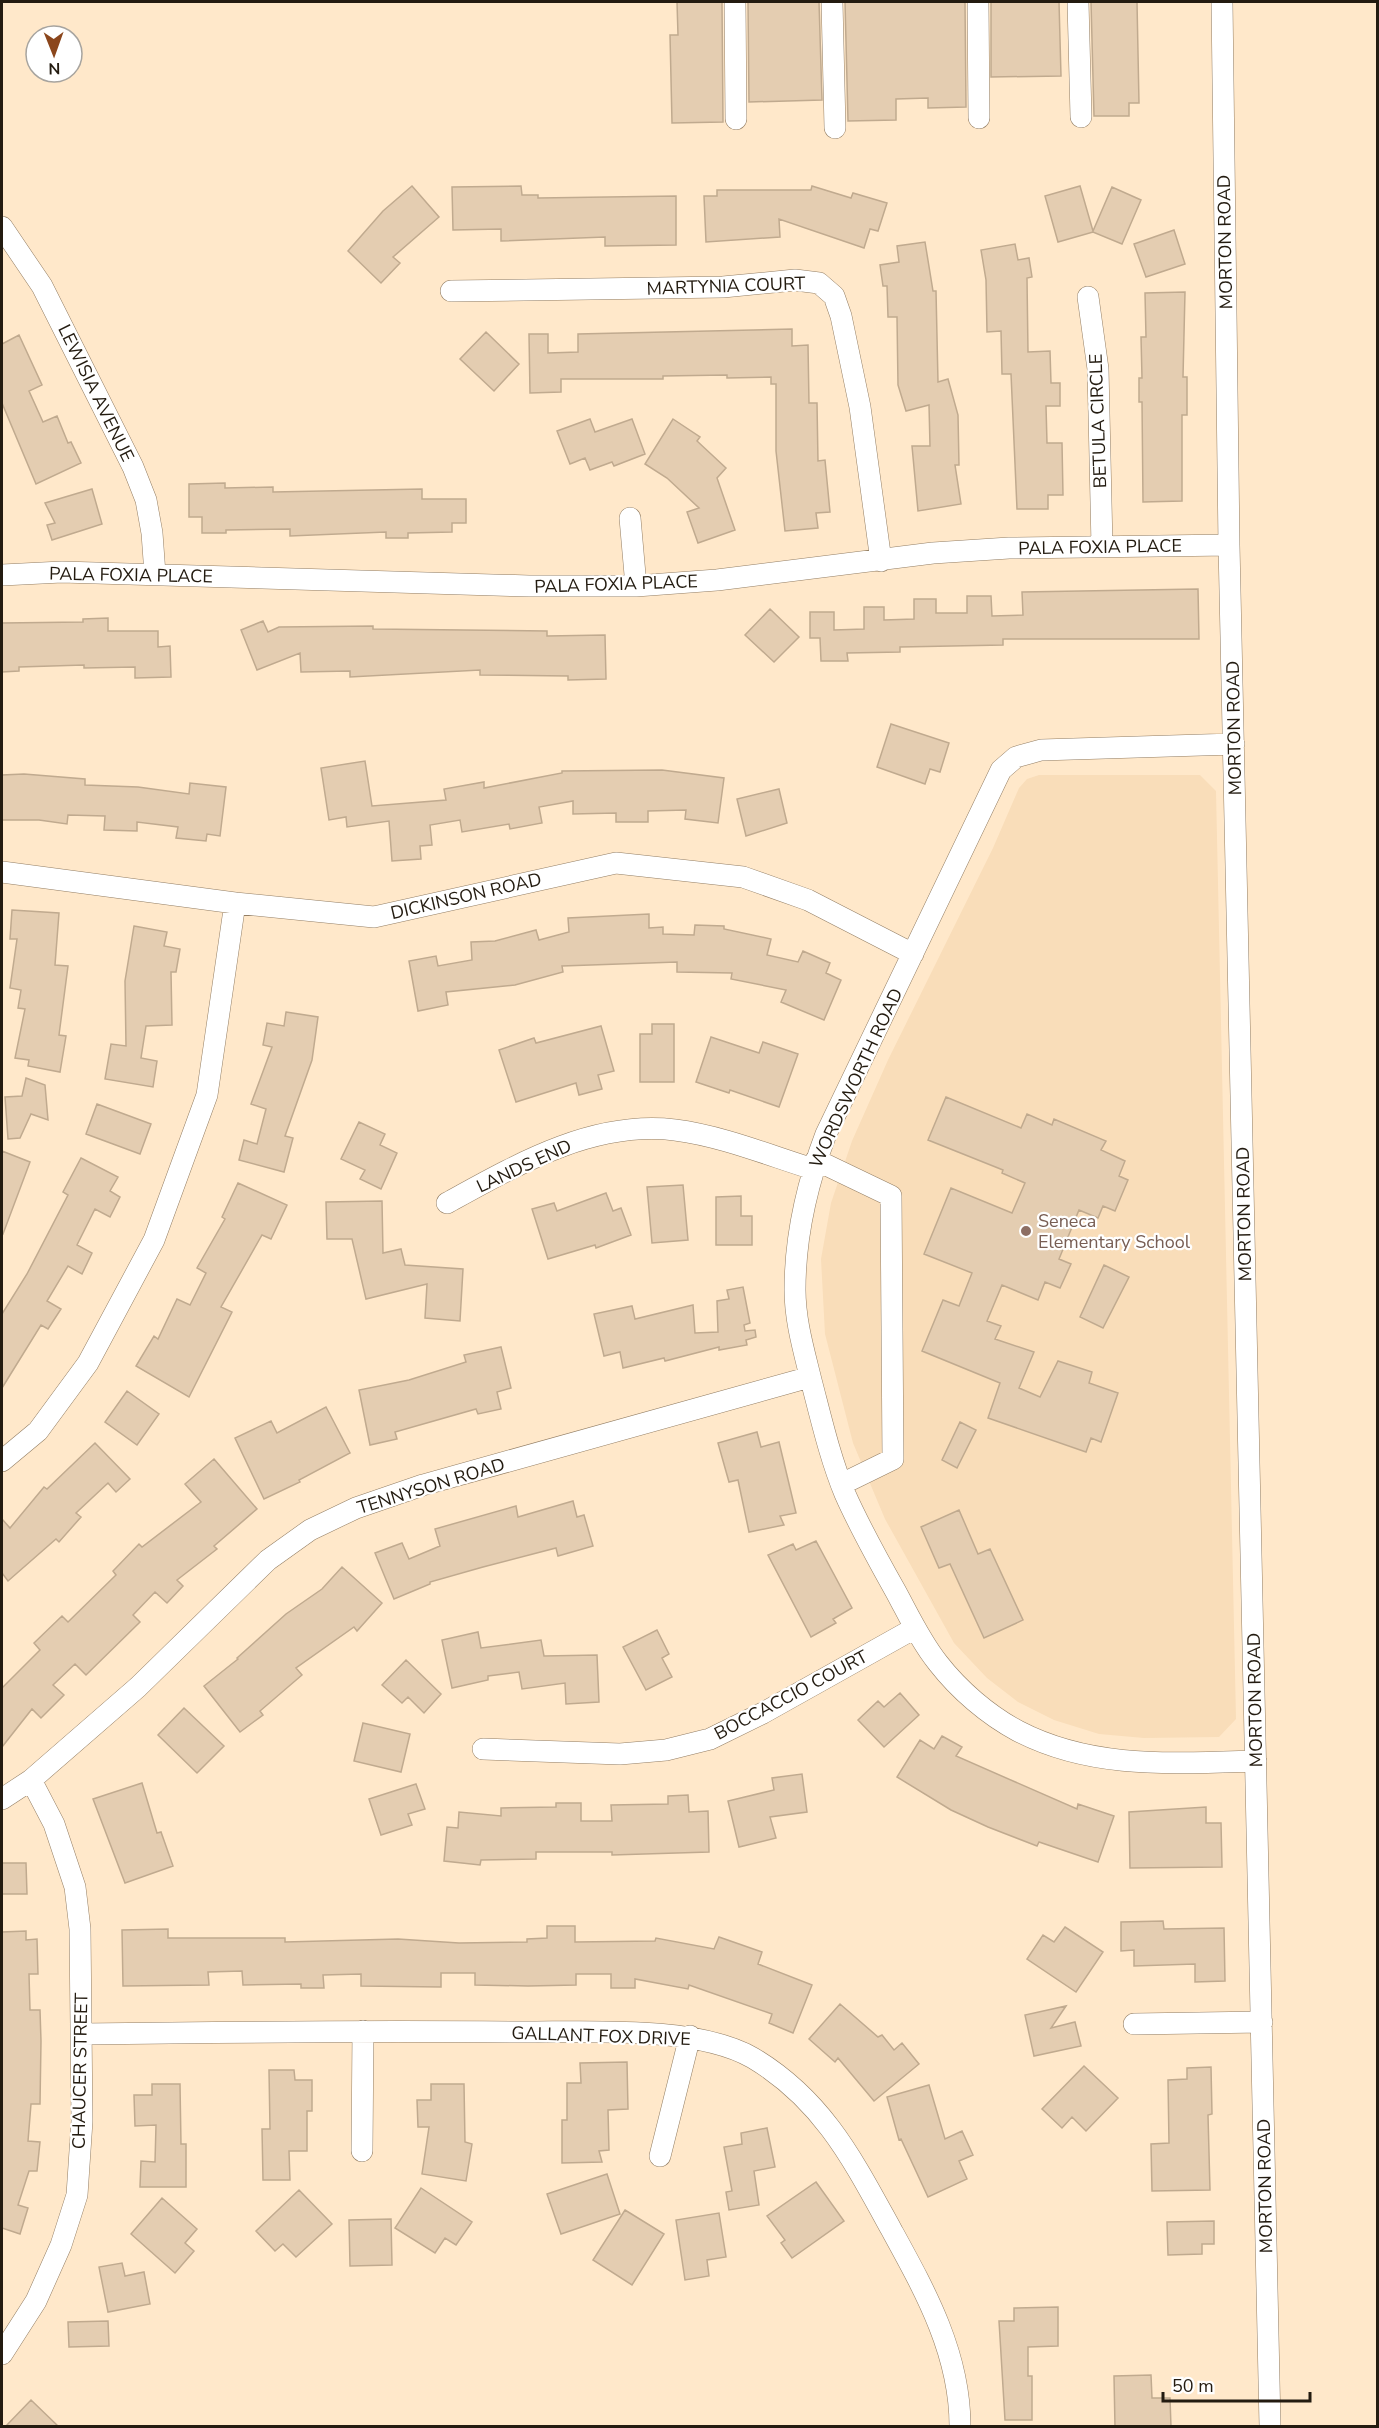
<svg xmlns="http://www.w3.org/2000/svg" width="1379" height="2428" font-family="'Nunito Sans',sans-serif">
  <rect width="100%" height="100%" fill="#ffe8ca"/>
  <path fill="#f9ddb9" d="M1039,775H1200L1216,791L1236,1719L1219,1737L1144,1738L1099,1734L1054,1720L1018,1702L987,1678L954,1643L885,1519L853,1443L825,1334L821,1259L831,1203L852,1141L888,1060L993,848L1019,788L1027,779Z"/>
  <path fill="#e4cdb1" stroke="#c0aa8f" stroke-width="1.5" d="M677,2H722L723,122L672,123L670,35H678Z
    M748,2H819L822,100L749,102Z
    M845,2H965L966,107L928,108V98L896,99V120L848,121Z
    M991,2H1059L1061,76L991,77Z
    M1091,2H1137L1139,103H1129V116H1094Z
    M412,186L439,217L393,257L400,263L381,283L348,251L383,211Z
    M521,186L522,195H538V198L676,196V245L605,246V237L501,241V229L453,230L452,187Z
    M812,186L851,198L853,193L887,203L878,231L870,229L864,248L779,219L780,237L706,242L704,196H717V190H811Z
    M1080,186L1093,231L1112,187L1141,200L1122,244L1093,232L1058,242L1045,196Z
    M1174,230L1185,264L1146,277L1134,244Z
    M925,242L933,291H936L938,382L948,379L958,415L959,465H955L961,504L918,511L912,446H930L929,405L906,411L898,385L897,317H888L887,286H883L880,265L899,262L897,246Z
    M1015,244L1018,260L1029,258L1032,277L1027,278L1028,352L1050,351L1051,383H1060V406H1046L1047,443H1062L1063,495H1048V509H1017L1011,374H1002L1001,331L987,332L986,280L981,250Z
    M1185,292L1183,377H1187V415H1182V501L1143,502L1142,402H1139V378H1142L1141,337H1146L1145,293Z
    M792,329V346L808,345L809,403H817L818,461L825,460L830,512L816,513L818,528L785,531L776,451V384H771V377L727,378V375L663,376V379H561V392L530,393L529,334H548V353L578,352V334Z
    M486,332L519,364L494,391L460,359Z
    M19,335L42,385L29,391L43,422L57,416L68,443L71,442L81,463L36,484L2,403V344Z
    M590,419L595,432L632,419L645,454L614,466L612,462L590,470L585,458L570,464L557,431Z
    M673,419L700,437L697,441L726,468L717,478L735,530L698,543L687,512L699,508L667,478L645,464Z
    M225,483V488L273,487V492L422,489V499H466V523H452V532L408,533V538H386V532L290,536V529L226,530V533H202V517H189V484Z
    M92,489L102,524L52,540L47,525L55,523L45,503Z
    M1198,589L1199,639H1003V645L900,647V652L847,653L848,661H821L820,638H810V612H834V630L864,629V607H884V620L914,619V599H936V613H967V596H991L992,616L1023,615L1022,592Z
    M770,609L799,637L774,662L745,635Z
    M108,618V631H158V647L170,646L171,677L135,678V667L84,668V665L19,667V671L2,672V623L83,622V619Z
    M263,621L268,632L279,627L373,626V629L547,631V636L605,635L606,679L568,680V676L480,675V670L350,677V671L301,672L300,653L257,670L241,630Z
    M891,724L949,743L940,772L930,769L925,784L877,767Z
    M365,761L372,806L446,800L444,789L484,782V788L562,773V771L662,770L724,778L718,823L685,819L686,810L648,811V822H616V813L573,814V801L539,807L542,823L510,829L509,824L462,832L460,820L430,825L432,845L420,846L421,859L392,861L389,821L347,827L346,817L329,820L321,768Z
    M24,774L85,779V785L138,787L189,794L190,783L226,787L220,836L207,834L206,841L176,838L178,827L137,822V831L104,830L105,816L68,815L67,824L39,820H2V775Z
    M779,789L787,823L746,836L737,799Z
    M12,910L59,913L55,965L68,966L59,1035L66,1036L60,1072L28,1066L29,1060L15,1058L25,1009L18,1008L21,990L10,988L17,939H10Z
    M649,914V928L663,927V934L694,935L695,925L724,926V929L771,939L767,955L798,962L803,951L830,963L826,973L841,980L824,1020L781,1002L786,990L731,979L732,973L677,972V962L562,966L563,972L515,985L446,992L448,1005L418,1011L409,961L436,956L438,966L472,960L471,942L495,941L536,930L539,940L569,932L568,918Z
    M134,926L167,932L164,946L180,949L176,972H171L172,1025L146,1026L141,1058L157,1061L153,1087L105,1079L111,1044L126,1046L125,981Z
    M286,1012L318,1017L312,1060L285,1136L293,1138L284,1172L239,1160L244,1140L257,1144L266,1109L251,1104L272,1047L263,1045L267,1023L284,1026Z
    M652,1024H674V1082H640V1034H652Z
    M601,1026L614,1071L598,1075L602,1089L579,1095L576,1083L516,1102L499,1050L534,1038L536,1043Z
    M711,1037L759,1053L763,1042L798,1054L779,1107L730,1090L729,1093L696,1082Z
    M26,1078L45,1085L48,1120L31,1114L20,1138L8,1139L5,1097L22,1096Z
    M946,1097L1021,1128L1027,1114L1052,1125L1054,1119L1106,1141L1101,1150L1125,1161L1119,1176L1128,1180L1115,1211L1103,1206L1098,1218L1079,1210L1059,1259L1071,1264L1060,1288L1045,1282L1038,1300L1002,1285L987,1321L1001,1326L995,1339L1034,1352L1019,1388L1040,1397L1058,1361L1092,1372L1089,1383L1118,1393L1101,1442L1091,1438L1086,1452L988,1418L1000,1383L922,1351L943,1300L959,1306L972,1273L924,1254L951,1188L1012,1213L1025,1183L1002,1173L1003,1170L928,1140Z
    M97,1104L151,1124L140,1154L86,1134Z
    M359,1122L385,1134L380,1145L397,1153L381,1189L360,1179L365,1170L341,1159Z
    M2,1151L30,1162L3,1234L2,1233Z
    M81,1158L118,1177L110,1191L120,1197L110,1217L95,1209L77,1245L92,1253L82,1274L68,1266L47,1301L61,1309L48,1329L41,1325L2,1388V1314L27,1274L68,1195L63,1192Z
    M238,1183L287,1205L271,1239L262,1235L221,1307L232,1312L189,1397L136,1366L154,1336L158,1339L177,1299L190,1305L206,1273L197,1268L225,1219L222,1217Z
    M683,1185L688,1240L652,1243L647,1187Z
    M606,1193L613,1211L621,1208L631,1235L596,1248L595,1245L548,1259L532,1209L554,1203L557,1211Z
    M741,1196V1216H752V1245H716V1197Z
    M382,1201L383,1253L401,1249L405,1265L463,1269L460,1321L425,1318L427,1284L366,1299L352,1239H327L326,1202Z
    M1104,1265L1129,1277L1103,1328L1080,1317Z
    M743,1287L750,1323L744,1325L745,1331L755,1330L756,1337L746,1340L747,1345L719,1350V1347L665,1361L664,1358L623,1368L620,1352L604,1356L594,1314L632,1306L635,1319L693,1305L695,1333L718,1332L717,1301L729,1299L727,1290Z
    M501,1347L511,1388L497,1392L501,1409L478,1414L476,1409L395,1432L397,1439L370,1445L359,1390L409,1380L466,1362L464,1355Z
    M127,1391L159,1414L137,1445L105,1422Z
    M326,1407L350,1453L299,1480L300,1482L264,1499L235,1438L271,1421L277,1433Z
    M960,1422L976,1430L957,1468L942,1460Z
    M757,1432L761,1447L779,1442L796,1513L780,1516L784,1525L749,1532L738,1480L729,1482L718,1443Z
    M95,1443L130,1479L116,1492L108,1483L76,1513L81,1517L59,1542L56,1539L8,1581L2,1573V1519L10,1528L44,1487L47,1489Z
    M214,1459L257,1509L214,1546L217,1549L177,1580L183,1586L167,1603L155,1592L133,1615L140,1622L86,1675L75,1664L53,1685L64,1695L41,1718L32,1709L2,1747V1688L40,1650L34,1643L62,1616L68,1622L116,1575L113,1571L139,1544L142,1547L201,1502L185,1484Z
    M573,1501L577,1517L584,1515L593,1546L558,1556L556,1548L483,1567L430,1582V1584L394,1599L375,1553L402,1543L409,1559L440,1546L435,1529L516,1506L518,1517Z
    M959,1510L978,1554L990,1549L1023,1620L984,1638L950,1564L939,1568L921,1527Z
    M816,1541L852,1608L833,1619L836,1623L811,1637L768,1555L793,1544L796,1550Z
    M342,1567L382,1603L357,1631L354,1627L296,1668L302,1675L260,1711L263,1715L240,1732L204,1686L238,1659L237,1658L286,1614L322,1589Z
    M657,1630L669,1654L662,1658L672,1677L646,1690L623,1647Z
    M478,1632L481,1648L541,1640L544,1656L597,1655L599,1702L566,1704L565,1683L522,1689L519,1672L488,1676V1680L452,1688L442,1640Z
    M406,1660L441,1694L424,1713L408,1697L402,1703L382,1685Z
    M900,1693L919,1715L884,1747L858,1720L878,1701L884,1707Z
    M184,1708L224,1746L197,1773L158,1735Z
    M363,1723L410,1734L401,1772L354,1761Z
    M942,1736L962,1747L956,1756L1077,1809L1078,1804L1114,1816L1098,1862L1039,1842L1037,1846L988,1827L951,1810L897,1777L920,1740L934,1749Z
    M802,1774L807,1812L770,1817L776,1838L739,1847L728,1801L774,1790L772,1778Z
    M142,1783L157,1833L161,1832L173,1866L125,1883L93,1799Z
    M416,1784L425,1809L408,1814L412,1825L381,1835L369,1799Z
    M688,1795L689,1812L708,1811L709,1852L612,1855V1852H536V1859L481,1860L480,1865L444,1861L447,1827L458,1828L459,1812L501,1816V1808L556,1807V1803H581V1821H612L611,1805L668,1804V1796Z
    M1206,1807V1823H1221L1222,1867L1130,1868L1129,1812Z
    M2,1863H26L27,1894H2Z
    M1163,1921L1164,1929L1224,1928L1225,1981L1195,1982V1964L1134,1966V1950L1121,1951V1922Z
    M547,1926H575V1942L655,1941L656,1938L714,1949L719,1937L762,1952L758,1964L812,1985L793,2033L769,2023L772,2014L689,1985L688,1989L635,1979V1988H611V1974H576V1985L528,1986L475,1985V1973H441V1987L361,1986V1974L323,1975L324,1988H301V1984L243,1985L242,1971L208,1972L209,1985L123,1986L122,1930L168,1929V1938H285V1942L398,1939L459,1943L527,1942V1939L547,1938Z
    M1065,1927L1103,1952L1076,1992L1027,1959L1043,1935L1054,1942Z
    M26,1931V1940L37,1939L38,1974H29L30,2010H40L41,2041L40,2104H31L28,2141L40,2142L37,2171H29L18,2205L28,2208L20,2234L2,2228V1932Z
    M840,2004L878,2037L882,2035L894,2050L902,2043L919,2064L874,2101L838,2058L835,2062L809,2039Z
    M1066,2006L1051,2028L1075,2022L1081,2046L1034,2056L1025,2015Z
    M627,2062L628,2109L608,2110L609,2150L599,2151L602,2162L562,2163V2120H567V2083H581L580,2063Z
    M1084,2066L1118,2098L1086,2131L1072,2117L1062,2128L1042,2109Z
    M1211,2067L1212,2114L1208,2115L1210,2190L1152,2191L1151,2144L1169,2143L1168,2080L1187,2079V2068Z
    M269,2070H294L295,2080H312V2111H307V2151H289L290,2180H263L262,2129H270Z
    M152,2084H180L181,2144H186V2187H140L141,2161L155,2162L156,2125L135,2126L134,2095H152Z
    M431,2084H464L465,2142L472,2144L466,2181L422,2174L429,2127H418L417,2100H431Z
    M929,2085L945,2139L962,2131L973,2155L959,2161L967,2179L928,2197L901,2139L899,2140L887,2097Z
    M767,2128L775,2167L754,2171L759,2205L729,2210L726,2192L732,2191L724,2147L742,2144L741,2133Z
    M607,2174L620,2214L561,2234L547,2194Z
    M816,2182L844,2221L792,2258L781,2243L785,2240L767,2216Z
    M421,2188L472,2222L456,2245L445,2238L435,2253L395,2228Z
    M299,2190L332,2224L296,2257L283,2244L275,2251L256,2231Z
    M162,2198L197,2229L185,2243L194,2251L175,2273L131,2234Z
    M625,2210L664,2234L632,2285L593,2260Z
    M719,2213L726,2257L707,2260L709,2276L685,2280L676,2220Z
    M391,2219L392,2265L350,2266L349,2220Z
    M1214,2221V2244H1202V2254L1168,2255L1167,2222Z
    M122,2263L125,2276L144,2272L150,2304L108,2312L99,2267Z
    M1058,2307V2346L1028,2347V2376H1032V2420H1005L999,2321H1014V2308Z
    M108,2321L109,2346L69,2347L68,2322Z
    M1151,2375L1152,2398H1170L1171,2427H1115L1114,2376Z
    M31,2400L59,2427H5Z"/>
  <g fill="none" stroke-linecap="round" stroke-linejoin="round">
    <defs>
      <path id="minor" d="M735,2L736,119
        M832,2L835,128
        M978,2L979,118
        M1078,2L1081,117
        M1222,2L1229,545L1270,2426
        M2,227L42,286L133,467L146,500L152,533L155,574
        M451,291L723,287L795,280L819,283L834,296L841,316L860,407L881,561
        M1088,297L1098,369L1102,546
        M630,518L636,586
        M2,575L62,572L529,586H636L717,580L933,553L1009,548L1229,545
        M1234,744L1041,750L1016,757L1001,770L826,1134C807,1184 795,1236 795,1290C795,1321 804,1351 811,1380C821,1418 830,1458 845,1494C860,1528 878,1560 896,1592C909,1616 921,1642 938,1663C959,1690 988,1715 1018,1731C1093,1770 1174,1763 1256,1761
        M2,872L235,903L374,917L616,863L743,877L808,900L913,954
        M816,1160L891,1196L893,1459L842,1484
        M447,1203C516,1165 593,1120 675,1130C722,1136 768,1155 813,1169
        M2,1461L38,1431L88,1363L154,1240L207,1095L235,903
        M483,1749L620,1754L666,1750L710,1739L763,1713L915,1628
        M2,1799L31,1780L138,1687L268,1560L310,1530L356,1508L423,1485L810,1377
        M1134,2024L1262,2022
        M82,2034C225,2032 368,2031 511,2032C579,2033 695,2024 753,2058C823,2100 853,2160 891,2229C925,2291 960,2353 960,2426
        M362,2151L363,2031
        M660,2156L690,2036
        M2,2354L36,2301L61,2245L77,2195L82,2121L80,1929L75,1887L54,1824L31,1780"/>
    </defs>
    <use href="#minor" stroke="#937e64" stroke-width="22"/>
    <use href="#minor" stroke="#fff" stroke-width="21"/>
  </g>
  <circle fill="#8d6e63" stroke="#fff" stroke-width="2" cx="1026" cy="1231" r="6"/>
  <g text-anchor="middle" stroke-width="4.5" stroke-linejoin="round" paint-order="stroke">
    <g font-size="18" fill="#231b10" stroke="#fff">
      <text transform="translate(1225 242) rotate(-91)" y="6">MORTON ROAD</text>
      <text transform="translate(726 286) rotate(-2)" y="6">MARTYNIA COURT</text>
      <text transform="translate(96 393) rotate(64)" y="6">LEWISIA AVENUE</text>
      <text transform="translate(1098 421) rotate(-92)" y="6">BETULA CIRCLE</text>
      <text transform="translate(1100 547) rotate(-1)" y="6">PALA FOXIA PLACE</text>
      <text transform="translate(131 575) rotate(1)" y="6">PALA FOXIA PLACE</text>
      <text transform="translate(616 584) rotate(-2)" y="6">PALA FOXIA PLACE</text>
      <text transform="translate(1234 728) rotate(-91)" y="6">MORTON ROAD</text>
      <text transform="translate(466 896) rotate(-13)" y="6">DICKINSON ROAD</text>
      <text transform="translate(856 1078) rotate(-65)" y="6">WORDSWORTH ROAD</text>
      <text transform="translate(524 1166) rotate(-25)" y="6">LANDS END</text>
      <text transform="translate(1244 1214) rotate(-91)" y="6">MORTON ROAD</text>
      <text transform="translate(431 1486) rotate(-17)" y="6">TENNYSON ROAD</text>
      <text transform="translate(791 1695) rotate(-28)" y="6">BOCCACCIO COURT</text>
      <text transform="translate(1255 1700) rotate(-91)" y="6">MORTON ROAD</text>
      <text transform="translate(601 2036) rotate(2)" y="6">GALLANT FOX DRIVE</text>
      <text transform="translate(80 2071) rotate(-89)" y="6">CHAUCER STREET</text>
      <text transform="translate(1265 2186) rotate(-91)" y="6">MORTON ROAD</text>
    </g>
    <g font-size="18" fill="#785e54" stroke="#fff" text-anchor="start">
      <text x="1038" y="1227">Seneca<tspan x="1038" dy="21">Elementary School</tspan></text>
    </g>
  </g>
  <rect width="1379" height="2428" fill="none" stroke="#231b10" stroke-width="6"/>
  <g transform="translate(54 54) rotate(179)"><circle r="28" fill="#ffffff" stroke="#a7a49f" stroke-width="1.5"/>
  <path d="M0-4.5L10 22L0 15L-10 22Z" fill="#8b461c"/>
  <text y="-9" font-size="16" font-weight="bold" text-anchor="middle" fill="#231b10">N</text>
  </g>
  <path d="M1163 2392v9h147v-9" fill="none" stroke="#231b10" stroke-width="3"/>
  <text x="1172" y="2392" font-size="18" fill="#231b10" stroke="#ffffff" stroke-width="4.5" paint-order="stroke">50 m</text>
</svg>
